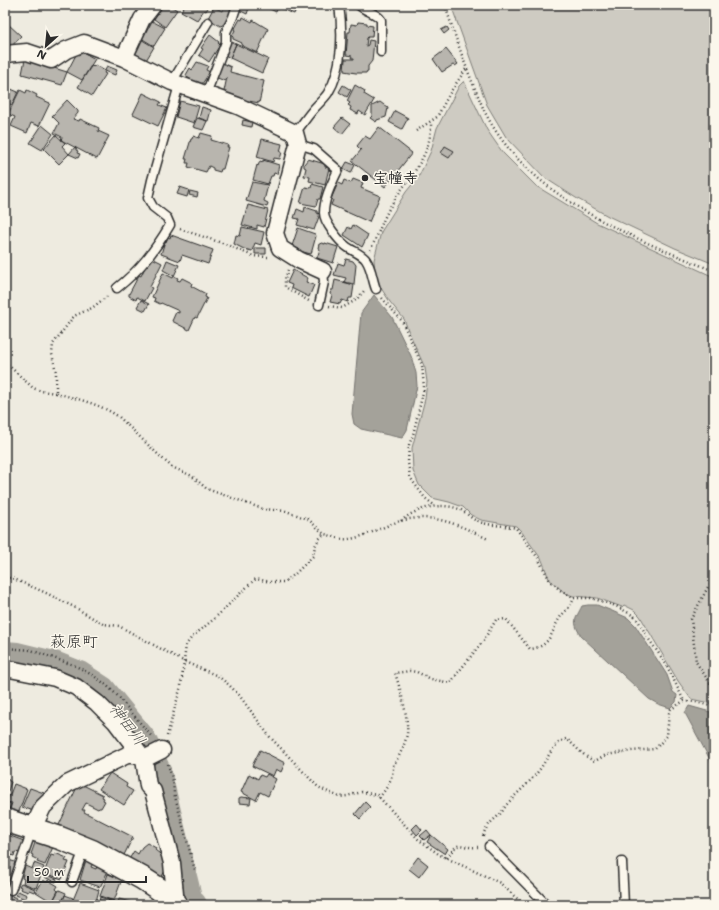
<svg xmlns="http://www.w3.org/2000/svg" width="719" height="910" font-family="'Shantell Sans','Klee One',sans-serif">
  <rect width="100%" height="100%" fill="#eeebe0"/>
  <filter id="ink" filterUnits="userSpaceOnUse"><feTurbulence type="fractalNoise" baseFrequency=".025" numOctaves="2"/><feDisplacementMap in="SourceGraphic" scale="8" xChannelSelector="R" yChannelSelector="G"/><feConvolveMatrix kernelMatrix="1 2 1 2 8 2 1 2 1" color-interpolation-filters="sRGB"/></filter>
  <g filter="url(#ink)">
    <path fill="#cecbc2" stroke="#7c7b76" d="M451,5H714V264L675,248L608,216L576,198L545,178L506,137L487,105Z
      M464,81L487,130L503,153L536,186L597,223L714,277V704L691,699L678,681L640,616L634,610L624,605L622,607L597,598L573,596L565,593L549,579L542,560L521,531L516,526L481,520L471,515L463,507L449,502L432,498L419,485L413,471L412,448L425,399L427,382L425,368L408,330L404,319L390,302L379,285L375,271L374,260L381,232L406,192L419,176L431,151L437,128L459,86Z"/>
    <path fill="#a4a29a" stroke="#74726e" d="M374,295L392,317L411,356L416,373L417,386L407,430L402,438L361,429L354,424L352,414L361,313Z
      M588,605H597L612,611L628,618L635,625L667,675L673,692L677,695L676,702L670,708L658,704L649,699L581,636C572,621 575,620 582,606Z
      M689,706L714,713V767L685,713Z"/>
    <g fill="none" stroke-linecap="round" stroke-linejoin="round">
      <path stroke="#a4a29a" stroke-width="28" d="M5,655L17,656L54,665L79,675L102,690L142,739L157,771L189,901L193,905"/>
    </g>
    <path fill="#b8b5ae" stroke="#2b2b2b" d="M163,5H167L170,7L171,6L177,10L165,27L154,19L158,13L156,12L159,8L160,9Z
      M185,5L187,6V5H210L206,11L204,10L197,20L181,11Z
      M225,5H231L234,9L223,25L220,26L208,18L214,7L222,11Z
      M241,5H250L247,14L239,10Z
      M270,5H298L294,14L278,7L276,12L268,8Z
      M243,17L252,22L253,20L268,29L257,53L241,45L242,43L233,39V37L232,36L235,30H234L240,19L242,20Z
      M152,21L165,28L154,46L141,38L147,26L149,27Z
      M358,22L367,23V25L373,26L372,37H368L367,38L366,46L368,45L369,40L374,41L372,61L368,66V71H367L366,73H356L344,71L345,59H354V58H351L352,56L346,55L348,32H350L351,24L357,25Z
      M8,24L21,36L9,49L5,45V27Z
      M447,27L449,30L444,34L441,30Z
      M210,35L219,42L218,43L220,45L209,62L199,55L203,49L201,48Z
      M139,38L154,47L145,62L132,53Z
      M230,41L236,44L230,58L225,55Z
      M236,44L268,59L262,73L230,58Z
      M446,49L458,64L455,66L453,65L442,72L433,59Z
      M78,51H81L95,59L82,80L67,72Z
      M25,59L67,72L62,85L22,74Z
      M197,62L208,66L206,70L210,72L202,84L198,82L197,84L187,77V76L186,75L190,68L192,70Z
      M222,63L231,67L230,72L264,81L259,103L223,96L227,77L225,81L215,77Z
      M92,65L94,67L95,65L105,71L104,73L106,74L92,96L78,87Z
      M107,66L117,70L115,75L105,71Z
      M343,85L351,90L347,97L339,92Z
      M355,85L365,91L364,94L374,100L365,115L359,111L358,114L350,110L351,107L348,105L350,103L347,101Z
      M8,86L11,88L5,100V90Z
      M11,89L18,92L12,105L5,102Z
      M20,90L26,93L27,90L37,95L36,97L50,103L39,126L31,123L27,133L11,126L15,117L8,114Z
      M143,93L161,102L159,105L167,108L158,126L133,114Z
      M67,100L78,111V113L73,119L79,121L80,119L99,128L98,131L109,136L97,159L61,140L62,137L54,133L59,123L52,116Z
      M180,101L199,106L194,123L176,117Z
      M380,102L388,108L386,117L377,120L376,122L370,118L372,116V106Z
      M202,107L211,110L208,121L199,118Z
      M395,111L408,118L402,129L389,122Z
      M197,118L207,121L203,130L193,127Z
      M342,118L350,124L342,134L334,127Z
      M243,120L252,122L251,127L242,125Z
      M42,125L53,134L42,150L30,143Z
      M379,127L412,153L385,187L352,161L361,150L357,146L365,136L370,139Z
      M201,133L212,136L211,140L228,145L227,147H229L223,169H221L220,172L213,170V168L209,166L206,172L188,167L189,163H186L187,159H185L191,139H192L193,136L199,138Z
      M56,135L65,143L62,146L69,154L59,164L44,149Z
      M262,139L282,144L280,152H282L280,159L274,158L273,162L257,157Z
      M445,146L454,151L449,158L441,153Z
      M75,147L76,148V150L78,151L77,153L80,154L78,158L69,154Z
      M308,159L325,164V167L329,168L325,185L309,181L310,177L304,176L306,168L304,167V164Z
      M263,160L279,165L277,174L274,173L273,176H271L268,184L253,180L257,165L258,166L260,161L263,162Z
      M347,162L355,165L351,173L343,169Z
      M353,179L363,183L361,188L380,196L369,222L331,205L333,200L331,199L338,183L342,185L344,180L351,183Z
      M252,182L268,185L264,201L268,203L267,207L246,201Z
      M312,184L323,187L320,199H318L316,206L300,203L305,187L311,188Z
      M180,187L189,190L187,197L177,194Z
      M190,191L198,193L197,197L189,195Z
      M248,205L268,210L264,227L257,225V229L242,225Z
      M305,207L317,211V213L320,214L314,230L297,225L299,219L294,218L297,209L304,212Z
      M353,225L368,235L362,247L344,235L348,227L351,229Z
      M242,227L264,232L261,245L255,243L252,251L244,249L234,244L236,235L240,236Z
      M298,228L315,234L316,236L311,254L299,251V249L292,246Z
      M171,235L213,250L208,264L182,255L180,261L161,254L165,241L166,242L168,237L170,238Z
      M321,243L325,244V243L338,247L333,263L317,258L320,249L318,248L319,244H320Z
      M255,248H266V254H255Z
      M152,258L162,263L150,287L152,288L145,301L137,297L136,300L129,296V294L139,275L141,276L147,263Z
      M346,259L353,261L356,265L354,284L344,282L346,278L334,275L338,263L344,265Z
      M167,260L179,265L174,276L163,270Z
      M293,270L306,277L308,278L306,282L314,285L309,297L291,288L292,285L287,283Z
      M163,273L173,278L174,276L178,278L177,280L180,281L182,278L192,283L191,286L206,294L205,297L207,298L197,318L195,317L189,330L172,321L176,312L179,313V311L161,303L160,304L154,301L155,298L152,297Z
      M335,280L354,285L352,298H349L348,302L342,300L340,304L330,302L332,295L330,294L331,290H333Z
      M141,300L149,304L145,311L137,307Z
      M260,750L285,763L281,772L276,769L273,776L252,766Z
      M110,773L127,784L126,787L133,791L124,805L99,789Z
      M249,774L258,779L260,775L265,777L267,774L276,779L268,796L260,792L256,800L241,792Z
      M5,778L9,780V781L11,782L5,800Z
      M79,783L103,795L102,797L104,798L103,800L105,801L101,808H99L98,809L86,803L82,810H85L84,812L133,837L121,861L58,827Z
      M14,784L27,789L17,817L8,814L12,803L7,802Z
      M30,788L44,793L40,804L34,813L31,811V810L22,807Z
      M241,797L251,798L250,804L239,803V798Z
      M7,802L11,804L7,814H5V808Z
      M365,802L370,807L360,819L355,814Z
      M417,824L422,830L417,835L412,829Z
      M427,830L431,835L424,840L420,836Z
      M5,834L24,841L20,853L15,852L14,856L5,853Z
      M431,835L448,849L445,854L427,842Z
      M36,840L53,847L45,865L37,862L38,860L32,857L33,855L31,854Z
      M147,843L156,848L155,850L164,857L167,867L161,878L128,861L134,851L138,854L142,847Z
      M55,853L67,858L65,861L69,862L62,879L44,873L51,855L54,856Z
      M418,857L428,865L419,877L409,869Z
      M5,859L15,862L14,865H15L10,880L9,879L7,884L5,885Z
      M86,860L93,863L91,867L96,869L97,866L108,871L100,887L80,880Z
      M34,863L44,867L36,888L23,883L24,879L22,878L25,866L32,869Z
      M45,874L57,879L56,882L44,877Z
      M108,874L122,879L114,901L100,896Z
      M43,880L47,882L48,880L58,886L56,889L58,891L52,902L36,892Z
      M21,883L35,889L34,892L29,890L28,892L20,889L21,887L19,886Z
      M80,883L99,890L95,905H86L73,900Z
      M59,890L66,893L61,905H54L52,903Z
      M18,891L27,895L25,899L16,895Z
      M5,894L17,898L14,905H5Z
      M65,895L73,898L70,905H61Z
      M100,897L109,900L107,905H98Z
      M119,899L130,902V905H108L109,900L118,903Z"/>
    <g fill="none" stroke-linecap="round" stroke-linejoin="round">
      <defs>
        <path id="service" d="M359,5C366,12 376,12 381,20V52
          M172,82L208,22
          M206,94L226,42V32L233,17L237,5
          M295,133C301,126 306,118 312,111C317,105 324,99 328,93C343,69 343,32 339,5
          M298,144L314,149L338,170C332,183 324,198 324,213C324,222 339,241 346,246C352,251 362,254 366,260C372,269 372,279 376,289
          M117,288C140,270 155,250 170,225L167,218L153,207L148,198L152,180L179,85
          M319,305L324,282L323,271
          M489,846L547,905
          M622,862L624,905
          M72,882L84,849
          M11,890L32,830"/>
        <path id="minor" d="M5,54L27,52L51,60L66,50L84,43L124,58L142,19L153,5
          M124,58L172,82L238,106L295,133L298,144L275,233L280,248L299,260L323,271
          M5,668L55,678L76,687L97,703L115,721L144,759L148,786L153,791L172,863L176,905
          M144,759L162,750
          M33,828L43,807L67,784L127,755H141"/>
        <path id="trunk" d="M5,820L60,838L92,851L142,878L159,889L176,905"/>
      </defs>
      <use href="#service" stroke="#2b2b2b" stroke-width="11"/>
      <use href="#minor" stroke="#2b2b2b" stroke-width="19"/>
      <use href="#trunk" stroke="#2b2b2b" stroke-width="25"/>
      <path stroke="#2b2b2b" stroke-width="2.5" stroke-dasharray="1 3" stroke-linecap="butt" d="M445,5C455,36 465,66 478,96C481,103 484,111 488,118C533,200 632,237 714,271
        M416,131L437,117L451,91L466,69
        M180,229L225,244L253,256L268,257
        M370,250C378,236 382,221 390,207C407,178 432,158 431,122
        M288,270L285,279V287L309,301
        M382,298L402,321L422,365L424,388L413,435L409,445L408,462L410,477L414,483L425,498L434,505
        M329,306L342,308L356,300L364,291
        M5,362L33,388L41,391L56,393V372L52,354L53,344L74,316L92,308L109,295
        M56,393C77,399 101,404 119,417L165,461L172,467L192,476L207,489L263,509L286,511L308,519L324,534
        M401,521C416,508 440,502 459,509C465,511 470,518 477,521C489,526 503,525 516,528L538,558L550,581L560,590L574,598H591L616,606L634,616L639,622L648,638L666,664L684,701
        M5,577L14,579L44,592L76,608L103,624L119,626L185,662L218,676L228,684L239,695L270,737L318,787L339,797L347,796L362,792L377,795L418,839L440,855L500,883L524,905
        M714,582L708,587L691,619L696,662L714,689
        M5,648L31,650L76,666L94,676L105,684L116,694L152,737
        M167,736L181,686L186,645L192,637L214,619L253,581L256,579L271,582H284L294,575L313,556L315,546L319,539L324,534C330,535 336,538 342,539C359,541 383,526 400,521C434,512 459,525 488,539
        M168,764L173,781L174,793L195,870
        M393,766C399,757 405,745 407,734C409,719 400,688 395,673L410,671L417,672L431,679L450,683L483,641L496,620L506,619L530,649C552,647 551,630 561,616C567,609 570,608 574,598
        M379,798C388,787 394,776 393,763
        M483,836C486,825 492,822 500,814C503,811 505,806 509,802C520,790 533,780 542,766C548,757 555,742 566,739L569,741C577,748 584,757 595,761L606,755L631,751L655,749L667,736L669,713L671,709L684,701L696,702L714,707
        M447,858C461,837 459,849 478,847"/>
      <use href="#service" stroke="#fbf7ec" stroke-width="8"/>
      <use href="#minor" stroke="#fbf7ec" stroke-width="16"/>
      <use href="#trunk" stroke="#fbf7ec" stroke-width="22"/>
    </g>
  </g>
  <circle fill="#2b2b2b" stroke="#fbf7ec" stroke-width="1.5" cx="365" cy="178" r="4"/>
  <g text-anchor="middle" stroke-width="3" stroke-linejoin="round" paint-order="stroke">
    <g font-size="15" font-weight="bold" fill="#2b2b2b" stroke="#fbf7ec" text-anchor="start">
      <text x="373" y="183">宝幢寺</text>
    </g>
    <g font-size="16" fill="#2b2b2b" stroke="#fbf7ec">
      <text x="74" y="647">萩原町</text>
    </g>
    <g font-size="16" font-style="italic" fill="#555552" stroke="#fbf7ec">
      <text transform="translate(128 724) rotate(53)" y="6">神田川</text>
    </g>
  </g>
  <rect width="719" height="910" fill="none" stroke="#fbf7ec" stroke-width="20"/>
  <rect x="10" y="10" width="699" height="890" fill="none" stroke="#2b2b2b" stroke-width="1.5" filter="url(#ink)"/>
  <g transform="translate(46 46) rotate(207)" stroke="#fbf7ec" stroke-width="3" paint-order="stroke">
  <path d="M0-3L7 15L0 10L-7 15Z" fill="#2b2b2b"/>
  <text y="-6" font-size="11" font-weight="bold" text-anchor="middle" fill="#2b2b2b">N</text>
  </g>
  <path d="M28 876v6h118v-6" fill="none" stroke="#2b2b2b" stroke-width="2"/>
  <text x="34" y="876" font-size="12" fill="#2b2b2b" stroke="#fbf7ec" stroke-width="3" paint-order="stroke">50 m</text>
</svg>
